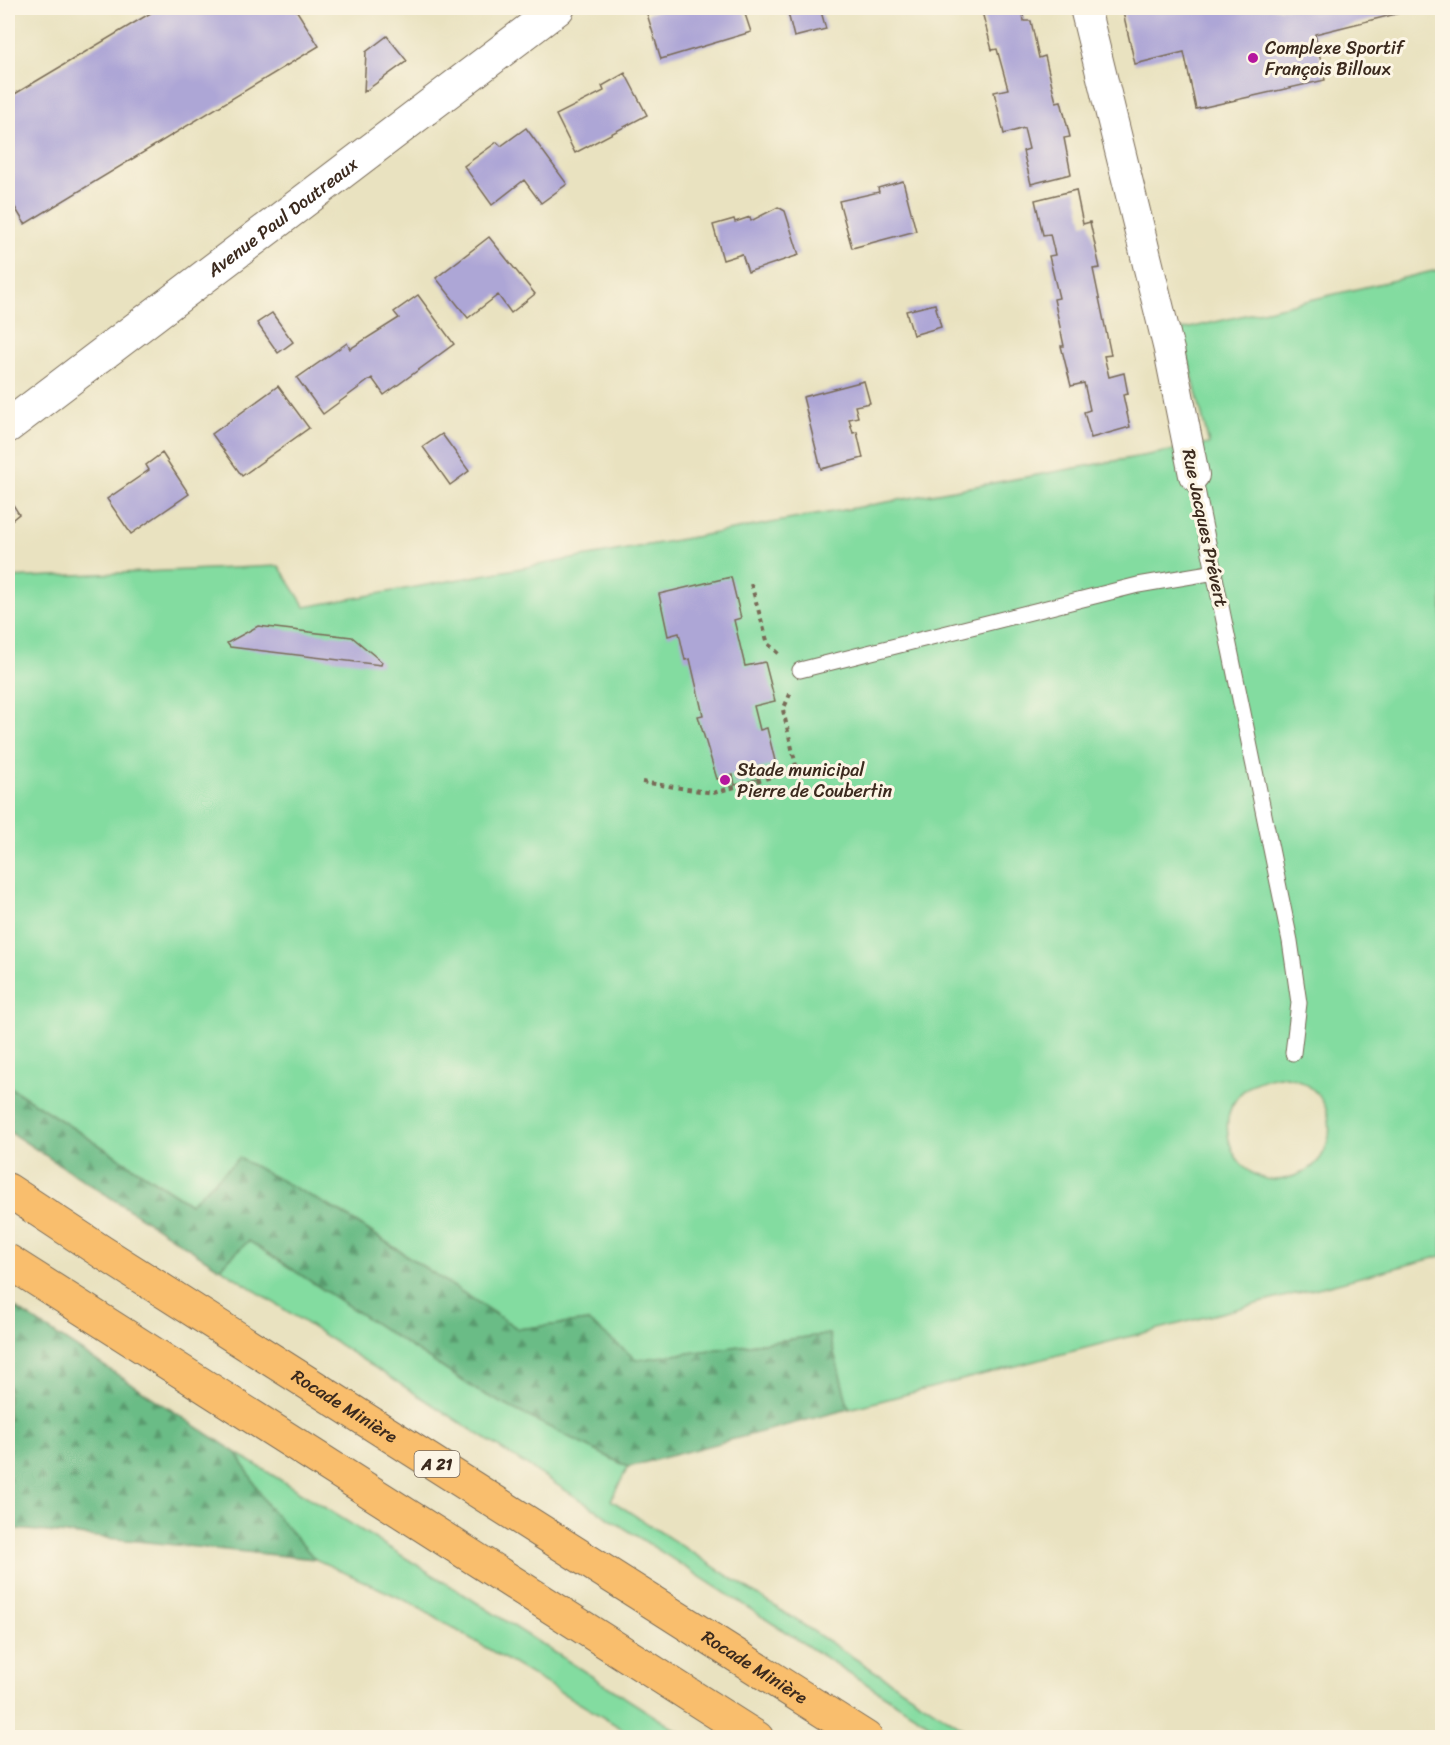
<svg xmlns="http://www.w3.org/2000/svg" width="1450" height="1745" font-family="Sriracha,sans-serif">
  <defs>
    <pattern id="forest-firs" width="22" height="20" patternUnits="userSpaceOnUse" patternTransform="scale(1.5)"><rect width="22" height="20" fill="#6abc86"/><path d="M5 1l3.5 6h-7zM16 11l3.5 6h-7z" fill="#58996d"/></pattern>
  </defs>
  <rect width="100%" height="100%" fill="#fcf5e5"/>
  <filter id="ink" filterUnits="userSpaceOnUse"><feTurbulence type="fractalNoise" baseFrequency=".0167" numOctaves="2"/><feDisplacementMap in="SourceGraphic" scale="12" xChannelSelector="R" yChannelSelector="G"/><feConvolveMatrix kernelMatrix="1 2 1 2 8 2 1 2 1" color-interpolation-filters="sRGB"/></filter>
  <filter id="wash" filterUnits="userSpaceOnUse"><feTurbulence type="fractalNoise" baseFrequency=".008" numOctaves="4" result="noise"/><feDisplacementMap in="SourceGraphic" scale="24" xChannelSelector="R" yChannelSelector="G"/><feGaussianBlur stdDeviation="1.35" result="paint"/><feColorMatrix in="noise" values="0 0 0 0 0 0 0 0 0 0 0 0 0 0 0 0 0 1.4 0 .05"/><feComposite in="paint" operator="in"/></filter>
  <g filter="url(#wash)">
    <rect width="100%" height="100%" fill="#e9e2c0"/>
    <path fill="#83dca0" stroke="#5f835f" stroke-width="1.5" fill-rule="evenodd" d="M1442,269V1256L849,1409L829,1334L637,1360L588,1321L518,1329L341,1212L249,1241L478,1391L628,1467L611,1500L976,1737H949L220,1268L248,1241L8,1086V578L279,566L305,607L1209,444L1181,330ZM1280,1076C1286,1077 1292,1078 1298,1080C1330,1094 1339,1133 1319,1160C1311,1170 1300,1175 1288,1178C1227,1195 1193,1087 1280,1076Z
      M237,1453L446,1583L687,1737H636L411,1603L315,1559L267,1505Z"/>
    <path fill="url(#forest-firs)" stroke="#527352" stroke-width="1.5" d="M8,1086L190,1204L239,1158L340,1212L518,1329L588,1321L637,1360L829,1334L849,1409L628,1467L478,1391L249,1241L219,1268L8,1131Z
      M8,1303L237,1453L267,1505L315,1559L8,1528Z"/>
    <g id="blocks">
      <path fill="#ada6d6" d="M159,8H295L319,46L25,224L8,196V98Z
        M666,8H743L751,32L661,59L647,14Z
        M795,8H820L826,29L794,37L787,9Z
        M981,8H1022L1024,21H1031L1039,58L1045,56L1056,102L1061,101L1070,137L1064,138L1071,174L1031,184L1023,151L1029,149L1024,128L1004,134L994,92L1008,89L997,49L992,50Z
        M1122,8H1420L1315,34L1325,80L1196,109L1184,52L1135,64Z
        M387,36L407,61L364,92L366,52Z
        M625,73L647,115L575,153L556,115L604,91L602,86Z
        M526,128L567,184L541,203L524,180L492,205L464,166L497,142L501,146Z
        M903,181L916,231L852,248L839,201L879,192L878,188Z
        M1076,190L1083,224L1090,222L1100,268L1093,269L1111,355L1104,356L1109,377L1124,373L1128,394L1123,395L1130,427L1091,438L1084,412L1090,410L1084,383L1071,386L1061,346H1064L1054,299L1059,298L1049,256L1055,255L1050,234L1043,235L1035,200Z
        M778,207L785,211L799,255L748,272L742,254L723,260L713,225L734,219L735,222L750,217L751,221Z
        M489,237L535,294L511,313L498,295L468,318L436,278Z
        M418,295L454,344L384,395L372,378L323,414L297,378L347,343L350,349L399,318L394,312Z
        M935,304L941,327L913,335L906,311Z
        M272,313L293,342L278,353L257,323Z
        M864,381L870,403L855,406L858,417L849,419L853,433L857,432L863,458L821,469L803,397Z
        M278,386L309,428L242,476L212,434Z
        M442,434L469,471L450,485L423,447Z
        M162,453L189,494L131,534L107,499L149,470L146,465Z
        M8,497L19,514L8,523Z
        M731,577L741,618L734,620L745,666L765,662L775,701L754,706L760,730L767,728L776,765L755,770L758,779L735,785L733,775L717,779L698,716L703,715L690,659L685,660L679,633L668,636L659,594Z
        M258,626L352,637L382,662L381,665L230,647L227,643Z"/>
    </g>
  </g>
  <g filter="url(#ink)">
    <use href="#blocks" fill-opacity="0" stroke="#786a57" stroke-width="1.5"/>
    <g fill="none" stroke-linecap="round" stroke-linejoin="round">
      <defs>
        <path id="service" d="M1194,475L1290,941L1299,1003L1293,1053
          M800,670L1138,585L1215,572"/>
        <path id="minor" d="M1085,8L1169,350L1194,475"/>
        <g id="tertiary">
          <path id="s1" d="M8,426L558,8"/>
        </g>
        <g id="motorway">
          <path id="s2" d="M8,1190L102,1252L866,1738"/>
          <path d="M8,1261L757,1738"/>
        </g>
      </defs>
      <use href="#service" stroke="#786a57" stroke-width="17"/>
      <use href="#minor" stroke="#786a57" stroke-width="32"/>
      <use href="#tertiary" stroke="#786a57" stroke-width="35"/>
      <use href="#motorway" stroke="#786a57" stroke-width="35"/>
      <path stroke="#786a57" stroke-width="4" stroke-dasharray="4.5 4.5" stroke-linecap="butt" d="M751,584L768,644L782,656
        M642,782L713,793L797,770L783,710L791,692"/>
      <use href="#service" stroke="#fff" stroke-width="15"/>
      <use href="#minor" stroke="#fff" stroke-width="30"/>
      <use href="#tertiary" stroke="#fff" stroke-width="33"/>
      <use href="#motorway" stroke="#f9be6d" stroke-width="33"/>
    </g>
  </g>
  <g fill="#b5179e" stroke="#fcf5e5" stroke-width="2">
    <circle cx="1253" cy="58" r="6"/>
    <circle cx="725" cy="780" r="6"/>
  </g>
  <g text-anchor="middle" stroke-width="6" stroke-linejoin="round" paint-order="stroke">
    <rect fill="#fcf5e5" stroke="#75675a" stroke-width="1.5" x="414.5" y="1451" width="45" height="26" rx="4.5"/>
    <g font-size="16" font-weight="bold" fill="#3b2a1e">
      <text x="437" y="1470">A 21</text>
    </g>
    <g font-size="18" fill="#3b2a1e" stroke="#fcf5e5" text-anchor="start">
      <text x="1265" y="54">Complexe Sportif<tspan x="1265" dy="21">François Billoux</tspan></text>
      <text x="737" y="776">Stade municipal<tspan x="737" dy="21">Pierre de Coubertin</tspan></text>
    </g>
    <g font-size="18" fill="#3b2a1e" stroke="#fcf5e5">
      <text dy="6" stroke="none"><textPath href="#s1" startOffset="345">Avenue Paul Doutreaux</textPath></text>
      <text transform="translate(1205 528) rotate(78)" y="6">Rue Jacques Prévert</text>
      <text dy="6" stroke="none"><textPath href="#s2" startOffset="400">Rocade Minière</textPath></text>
      <text dy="6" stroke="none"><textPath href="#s2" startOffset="886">Rocade Minière</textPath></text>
    </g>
  </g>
  <rect width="1450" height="1745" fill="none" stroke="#fcf5e5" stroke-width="30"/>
</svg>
